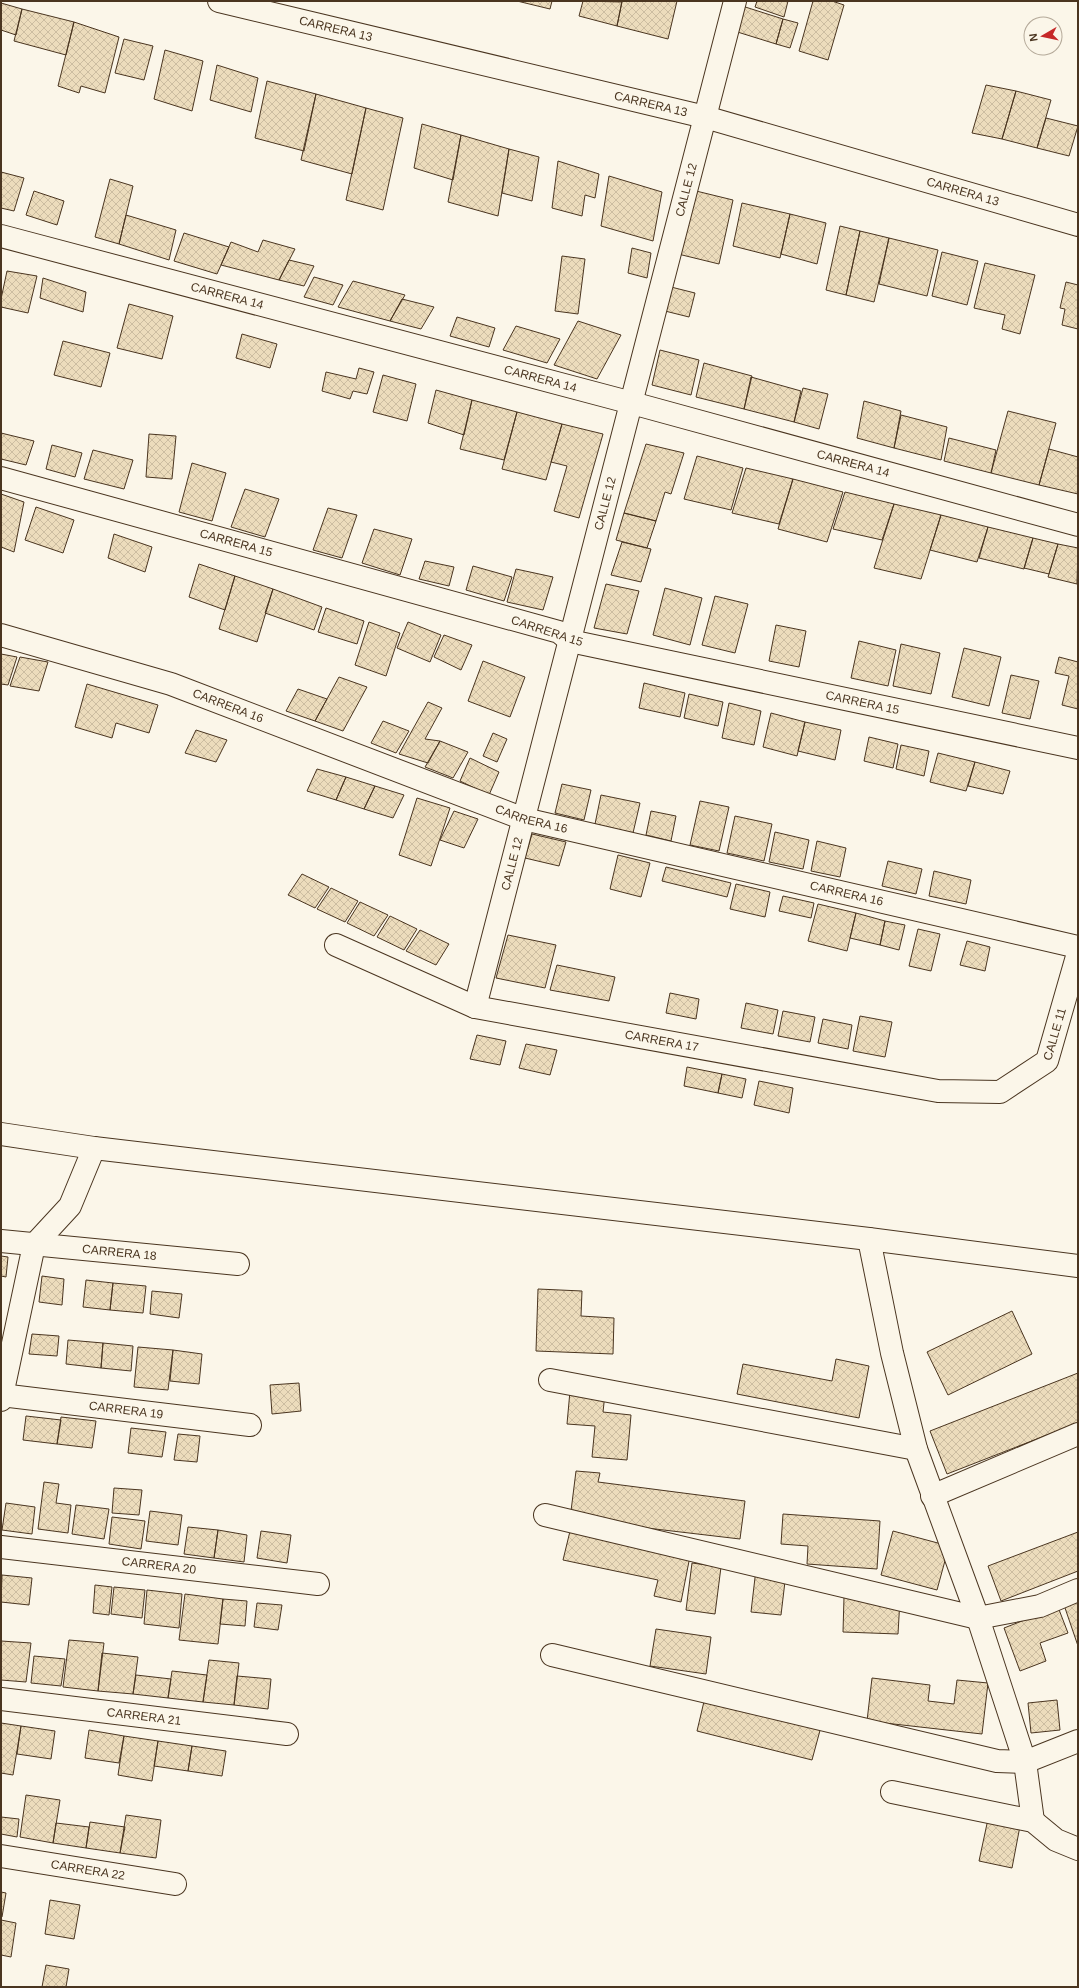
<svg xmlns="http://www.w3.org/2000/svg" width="1079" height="1988" font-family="Arial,sans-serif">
  <defs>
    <pattern id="building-cross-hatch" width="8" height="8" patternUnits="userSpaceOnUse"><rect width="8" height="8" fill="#ecdcbc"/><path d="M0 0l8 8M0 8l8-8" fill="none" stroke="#ccbda1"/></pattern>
  </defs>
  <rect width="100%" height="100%" fill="#fbf6e9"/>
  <path fill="url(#building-cross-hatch)" stroke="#4a3520" d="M517,1H552L550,9Z
    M583,1L622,2L617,26L579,16Z
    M622,1H677L668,39L617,26Z
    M757,1H788L784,17L755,7Z
    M813,1H832L844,5L828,60L799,51Z
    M1,3L22,9L16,35L1,30Z
    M739,5L783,19L776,44L731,30Z
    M22,9L74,22L66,55L14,41Z
    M783,19L798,23L790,48L776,44Z
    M74,22L119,37L105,93L81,86L79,93L58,86Z
    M124,39L153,46L144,80L115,73Z
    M165,50L203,61L192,111L154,99Z
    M217,65L258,78L251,112L210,100Z
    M267,81L316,94L304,151L255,138Z
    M986,85L1016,91L1002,139L972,133Z
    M1016,91L1051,100L1037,148L1002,139Z
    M316,94L366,108L352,174L301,160Z
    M366,108L403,118L383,210L346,200Z
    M1046,118L1078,126L1069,156L1037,148Z
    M422,124L461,135L453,180L414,168Z
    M461,135L509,149L498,216L448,202Z
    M509,149L539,157L532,201L502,193Z
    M558,161L599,174L595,198L585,195L582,216L552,208Z
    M1,172L24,178L14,211L1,208Z
    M609,176L662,192L653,241L601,226Z
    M110,179L133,186L119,244L95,237Z
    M692,190L733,200L719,264L678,254Z
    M34,191L64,201L57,225L26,215Z
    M742,203L790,214L780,258L733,246Z
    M790,214L826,223L817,264L781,254Z
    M126,215L176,230L169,260L119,244Z
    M840,226L860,231L846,295L826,290Z
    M860,231L889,238L874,302L846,295Z
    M184,233L229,247L217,274L174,261Z
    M889,238L938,250L927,296L879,284Z
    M263,240L295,249L279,280L221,265L231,242L258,252Z
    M632,248L651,253L647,278L628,273Z
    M942,252L978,261L967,305L932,296Z
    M562,256L585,259L578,314L555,311Z
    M289,260L314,266L304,286L279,280Z
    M985,263L1035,275L1020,334L1002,329L1005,315L974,308Z
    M7,271L37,276L28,313L1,307V299Z
    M314,277L343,285L333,305L304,297Z
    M43,278L86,292L83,312L40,298Z
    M353,281L405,295L390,321L338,307Z
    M1066,282L1078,285V329L1062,325L1065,309L1060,308Z
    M671,287L695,293L689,317L665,311Z
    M402,299L434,307L421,329L390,321Z
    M129,304L173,316L162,359L117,348Z
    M457,317L495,328L489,347L450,336Z
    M578,321L621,335L597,379L554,365Z
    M516,326L560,339L547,363L503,350Z
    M242,334L277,344L270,368L236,358Z
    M63,341L110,353L101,387L54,375Z
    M660,350L699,360L691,395L652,385Z
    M704,363L752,376L744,409L696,397Z
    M359,368L374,372L367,394L353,391L350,399L322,391L326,372L356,379Z
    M383,375L416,384L407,421L373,412Z
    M751,377L801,391L794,422L744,409Z
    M803,388L828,394L819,429L794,422Z
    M436,390L472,400L464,435L428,423Z
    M472,400L517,412L504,460L460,449Z
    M864,401L901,411L894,448L857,438Z
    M1008,411L1056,423L1039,485L991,473Z
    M517,412L562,424L546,480L502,469Z
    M901,415L947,427L941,460L894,448Z
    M562,424L603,434L579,518L554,511L567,466L551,462Z
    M1,433L34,441L26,465L1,459Z
    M149,434L176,436L172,479L146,477Z
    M949,438L996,450L991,473L944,461Z
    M646,444L684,453L671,494L665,492L656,521L624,513Z
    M52,445L82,453L75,477L46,469Z
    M1049,449L1078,457V494L1039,485Z
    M93,450L133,460L124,489L84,479Z
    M697,456L743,468L731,510L684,499Z
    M192,463L226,473L212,521L179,512Z
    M746,468L793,479L779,524L732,513Z
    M793,479L843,492L827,542L778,529Z
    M245,489L279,499L265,537L231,527Z
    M845,492L894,504L882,540L833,529Z
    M1,494L24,502L14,552L1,547Z
    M894,504L941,515L921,579L874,568Z
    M36,507L74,520L63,553L25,540Z
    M328,508L357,515L342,558L313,550Z
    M624,513L656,521L647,548L616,540Z
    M941,515L988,527L977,562L930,550Z
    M988,527L1033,538L1024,569L979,558Z
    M374,529L412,539L400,575L362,563Z
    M114,534L152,547L145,572L108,558Z
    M1033,538L1058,544L1049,574L1024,568Z
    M622,542L651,549L641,582L611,575Z
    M1058,544L1078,548L1077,584L1048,577Z
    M425,561L454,567L449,586L419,579Z
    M199,564L235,576L225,610L189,597Z
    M473,566L512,577L504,601L466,590Z
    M516,569L553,577L543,610L507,602Z
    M235,576L273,589L257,642L219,629Z
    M606,584L639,591L627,634L594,628Z
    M665,588L702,598L690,645L653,635Z
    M273,589L322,607L314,630L265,613Z
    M715,596L748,604L735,653L702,645Z
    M326,608L364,621L357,644L318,632Z
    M369,622L400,633L386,676L355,665Z
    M408,622L441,635L430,662L397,648Z
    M776,625L806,631L799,667L769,661Z
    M444,635L472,645L461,670L434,657Z
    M859,641L896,650L888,686L851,678Z
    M901,644L940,653L931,694L893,686Z
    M964,648L1001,657L989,706L952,697Z
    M1,654L17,657L8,685L1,684Z
    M20,657L48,662L39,691L10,686Z
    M1059,657L1078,662V709L1062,705L1069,676L1055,673Z
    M483,661L525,677L510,717L468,701Z
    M1011,675L1039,681L1030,719L1002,713Z
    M339,677L367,687L343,731L315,721Z
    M644,683L685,693L680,717L639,708Z
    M87,684L158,705L149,733L116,723L112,738L75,727Z
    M298,689L327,699L315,721L286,711Z
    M689,694L723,702L718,726L684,718Z
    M428,702L442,708L425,739L440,741L428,763L399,754Z
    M729,703L761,711L754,745L722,738Z
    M771,713L805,722L797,756L763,747Z
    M383,721L409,731L396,753L371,743Z
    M805,722L841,730L835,760L798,751Z
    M196,730L227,740L216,762L185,753Z
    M493,733L507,739L497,762L483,756Z
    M869,737L898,744L893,768L864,761Z
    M440,741L468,752L453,778L425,767Z
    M901,745L929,751L924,776L896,769Z
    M938,753L975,762L966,791L930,782Z
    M470,758L499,772L489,795L460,781Z
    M975,762L1010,771L1003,794L968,786Z
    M317,769L346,777L336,800L307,791Z
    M346,777L375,786L364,809L336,800Z
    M562,784L591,790L584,820L555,813Z
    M375,786L404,795L393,818L364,809Z
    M601,795L640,803L633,833L595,824Z
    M417,798L450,808L431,866L399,855Z
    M700,801L729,807L719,851L690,845Z
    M454,811L478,819L464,848L440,840Z
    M651,811L676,816L671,841L646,835Z
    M735,816L772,824L764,861L727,853Z
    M775,832L809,840L803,869L769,862Z
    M532,834L566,842L559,866L525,858Z
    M817,841L846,848L840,877L811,871Z
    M618,855L650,863L641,897L610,889Z
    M888,861L922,869L916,894L882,886Z
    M666,867L731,883L727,897L662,881Z
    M934,871L971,880L966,904L929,896Z
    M302,874L329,887L315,908L288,895Z
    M736,884L770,892L765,917L730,909Z
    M331,888L358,901L345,922L317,909Z
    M783,896L814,903L811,918L779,911Z
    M360,902L388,915L374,936L347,923Z
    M818,904L856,913L847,951L808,941Z
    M856,913L885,921L880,945L850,938Z
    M390,916L417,929L404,950L377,937Z
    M885,921L905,925L899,950L880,945Z
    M918,929L940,934L931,971L909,966Z
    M420,930L449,944L436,965L406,951Z
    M508,935L556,945L545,988L496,978Z
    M967,941L990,947L985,971L960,965Z
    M557,965L615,977L609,1001L550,990Z
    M670,993L699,999L696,1019L666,1013Z
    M746,1003L778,1010L773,1034L741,1028Z
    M783,1011L815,1017L810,1042L778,1036Z
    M860,1016L892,1022L885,1057L853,1051Z
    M823,1019L852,1025L848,1049L818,1043Z
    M477,1035L506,1041L500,1065L470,1059Z
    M526,1044L557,1050L550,1075L519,1068Z
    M687,1067L722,1074L718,1093L684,1086Z
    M722,1074L746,1079L742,1098L718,1093Z
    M759,1081L793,1088L789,1113L754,1105Z
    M1,1256L8,1257L6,1277L1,1276Z
    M42,1276L64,1279L62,1305L39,1302Z
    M86,1280L113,1283L110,1310L83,1307Z
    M113,1283L146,1286L143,1313L110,1310Z
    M538,1289L582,1291L581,1316L614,1318L613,1354L536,1351Z
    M152,1291L182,1294L179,1318L150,1314Z
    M1012,1311L1032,1354L948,1395L927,1352Z
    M32,1334L59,1336L57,1356L29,1354Z
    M68,1340L103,1343L101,1368L66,1364Z
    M103,1343L133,1346L131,1371L101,1368Z
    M138,1347L173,1350L168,1390L134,1387Z
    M173,1350L202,1354L199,1384L170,1381Z
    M836,1359L869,1366L859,1418L737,1394L743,1364L832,1381Z
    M1078,1373V1423L947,1474L930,1431Z
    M299,1383L301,1411L272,1414L270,1385Z
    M570,1391L605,1394L603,1412L631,1415L627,1460L592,1457L595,1426L567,1424Z
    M26,1416L61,1420L57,1444L23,1440Z
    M61,1417L96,1421L92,1448L57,1444Z
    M131,1428L166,1432L162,1457L128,1453Z
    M178,1434L200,1436L197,1462L174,1460Z
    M576,1471L600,1473L598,1482L745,1501L740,1539L570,1519Z
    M44,1482L59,1484L56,1503L71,1505L68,1533L38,1529Z
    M114,1488L142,1490L139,1515L112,1513Z
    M6,1503L35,1507L32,1534L2,1530Z
    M76,1505L109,1509L104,1539L72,1534Z
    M150,1511L182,1515L178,1545L146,1541Z
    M783,1514L880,1521L877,1569L807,1564L808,1546L781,1544Z
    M112,1517L145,1521L141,1549L109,1544Z
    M188,1527L218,1530L214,1558L184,1554Z
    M571,1527L691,1551L681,1602L654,1596L658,1580L563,1560Z
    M218,1530L247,1535L244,1562L214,1558Z
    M261,1531L291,1535L287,1563L257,1558Z
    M893,1531L949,1546L937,1590L881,1575Z
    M1078,1532V1571L1001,1601L988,1566Z
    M692,1563L721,1567L715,1614L686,1610Z
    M756,1569L786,1573L781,1615L751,1612Z
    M2,1575L32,1578L29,1605L1,1602Z
    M95,1585L112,1587L109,1615L93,1613Z
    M114,1587L145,1590L142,1618L111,1614Z
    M147,1590L182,1594L179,1628L144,1624Z
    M185,1594L223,1599L218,1644L179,1640Z
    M844,1597L900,1599L898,1634L843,1632Z
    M223,1599L247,1601L245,1626L220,1624Z
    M1078,1600V1646L1064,1605Z
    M257,1603L282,1605L278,1630L254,1627Z
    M1058,1607L1068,1633L1040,1643L1046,1661L1020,1671L1004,1628Z
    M656,1629L711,1637L706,1674L650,1666Z
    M69,1640L104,1643L98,1691L63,1687Z
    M1,1641L31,1643L26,1682L1,1680Z
    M102,1653L138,1657L133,1694L98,1691Z
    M34,1656L65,1659L61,1686L31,1683Z
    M209,1660L239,1663L234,1705L203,1702Z
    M172,1671L207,1675L203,1702L168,1698Z
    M136,1675L171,1679L168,1698L133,1694Z
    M237,1676L271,1679L268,1709L234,1705Z
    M872,1678L930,1685L928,1701L954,1704L957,1680L988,1683L982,1734L867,1721Z
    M706,1693L822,1723L812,1760L697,1731Z
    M1057,1700L1060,1730L1031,1733L1028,1703Z
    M1,1723L21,1726L13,1775L1,1773Z
    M21,1726L55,1731L51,1759L17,1754Z
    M89,1730L124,1736L119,1763L85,1758Z
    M124,1736L158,1741L152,1781L118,1775Z
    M158,1741L192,1746L188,1771L154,1766Z
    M192,1746L226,1751L222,1776L188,1771Z
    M26,1795L60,1800L53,1843L20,1837Z
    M126,1815L161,1820L156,1858L120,1853Z
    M1,1817L19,1819L17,1837L1,1834Z
    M988,1819L1020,1826L1012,1868L979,1861Z
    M90,1822L125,1827L120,1853L86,1848Z
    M56,1823L89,1827L86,1848L53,1843Z
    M1,1892L6,1893L2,1917H1Z
    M50,1900L80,1905L74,1939L45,1934Z
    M1,1920L16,1923L11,1957L1,1955Z
    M46,1965L69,1969L66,1987H42Z"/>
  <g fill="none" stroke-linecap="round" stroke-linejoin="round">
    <defs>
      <g id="minor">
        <path id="s1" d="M219,1L705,117L1078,225"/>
        <path id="s2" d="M1,236L632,403L1078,525"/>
        <path id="s3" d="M1,478L559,632L570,641L1078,748"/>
        <path id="s4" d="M1,635L171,684L524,819L1078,947"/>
        <path id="s5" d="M336,945L475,1007L938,1091L1000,1092L1047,1061L1078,953"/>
        <path id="s6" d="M475,1007L735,1"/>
        <path d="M1,1134L94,1148L869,1239L1078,1266"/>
        <path d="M869,1239L892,1353L916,1449L978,1618L1025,1762L1033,1821"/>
        <path id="s7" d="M1,1241L238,1264"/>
        <path d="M550,1380L916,1449"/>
        <path id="s8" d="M1,1395L250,1425"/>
        <path d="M1,1400L34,1245L70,1206L94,1148"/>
        <path d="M932,1496L1078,1434"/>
        <path d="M545,1515L978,1618L1040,1606L1078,1590"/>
        <path id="s9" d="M1,1547L318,1584"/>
        <path d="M552,1655L997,1761L1025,1762L1078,1741"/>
        <path id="s10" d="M1,1699L287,1734"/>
        <path d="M892,1792L1033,1821L1056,1840L1078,1849"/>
        <path id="s11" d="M1,1856L175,1884"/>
      </g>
    </defs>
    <use href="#minor" stroke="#4a3520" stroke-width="24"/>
    <use href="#minor" stroke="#fbf6e9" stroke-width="22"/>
  </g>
  <g text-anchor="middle" stroke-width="3" stroke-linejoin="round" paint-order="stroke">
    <g font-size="12" fill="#4a3520" stroke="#fbf6e9">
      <text dy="4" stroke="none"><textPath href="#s1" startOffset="120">CARRERA 13</textPath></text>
      <text dy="4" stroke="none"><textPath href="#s1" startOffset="444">CARRERA 13</textPath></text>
      <text dy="4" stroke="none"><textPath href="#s6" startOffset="844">CALLE 12</textPath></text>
      <text dy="4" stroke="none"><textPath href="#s1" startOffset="768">CARRERA 13</textPath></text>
      <text dy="4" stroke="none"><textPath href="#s2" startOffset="234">CARRERA 14</textPath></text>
      <text dy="4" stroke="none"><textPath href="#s2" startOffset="558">CARRERA 14</textPath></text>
      <text dy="4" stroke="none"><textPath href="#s2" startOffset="882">CARRERA 14</textPath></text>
      <text dy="4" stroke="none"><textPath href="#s6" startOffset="520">CALLE 12</textPath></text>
      <text dy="4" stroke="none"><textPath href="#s3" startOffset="244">CARRERA 15</textPath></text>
      <text transform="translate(547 631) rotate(18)" y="4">CARRERA 15</text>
      <text dy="4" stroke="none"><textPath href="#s3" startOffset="892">CARRERA 15</textPath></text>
      <text dy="4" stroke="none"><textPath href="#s4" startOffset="238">CARRERA 16</textPath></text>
      <text dy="4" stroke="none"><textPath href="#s4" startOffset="562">CARRERA 16</textPath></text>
      <text dy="4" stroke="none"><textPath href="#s6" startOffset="148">CALLE 12</textPath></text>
      <text dy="4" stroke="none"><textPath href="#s4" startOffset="886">CARRERA 16</textPath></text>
      <text dy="4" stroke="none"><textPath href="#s5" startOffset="769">CALLE 11</textPath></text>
      <text dy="4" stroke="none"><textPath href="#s5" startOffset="342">CARRERA 17</textPath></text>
      <text dy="4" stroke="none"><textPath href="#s7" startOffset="119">CARRERA 18</textPath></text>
      <text dy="4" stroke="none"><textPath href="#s8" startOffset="126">CARRERA 19</textPath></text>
      <text dy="4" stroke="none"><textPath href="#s9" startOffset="159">CARRERA 20</textPath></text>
      <text dy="4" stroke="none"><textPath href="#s10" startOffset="144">CARRERA 21</textPath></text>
      <text dy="4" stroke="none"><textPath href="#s11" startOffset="88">CARRERA 22</textPath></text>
    </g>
  </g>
  <rect width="1079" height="1988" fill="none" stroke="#4a3520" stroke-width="4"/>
  <g transform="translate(1043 36) rotate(261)"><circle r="19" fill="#fbf6e9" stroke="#b4a999"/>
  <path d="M0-3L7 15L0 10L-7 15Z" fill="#c62828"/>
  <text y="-6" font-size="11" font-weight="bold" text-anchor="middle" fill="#4a3520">N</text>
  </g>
</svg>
